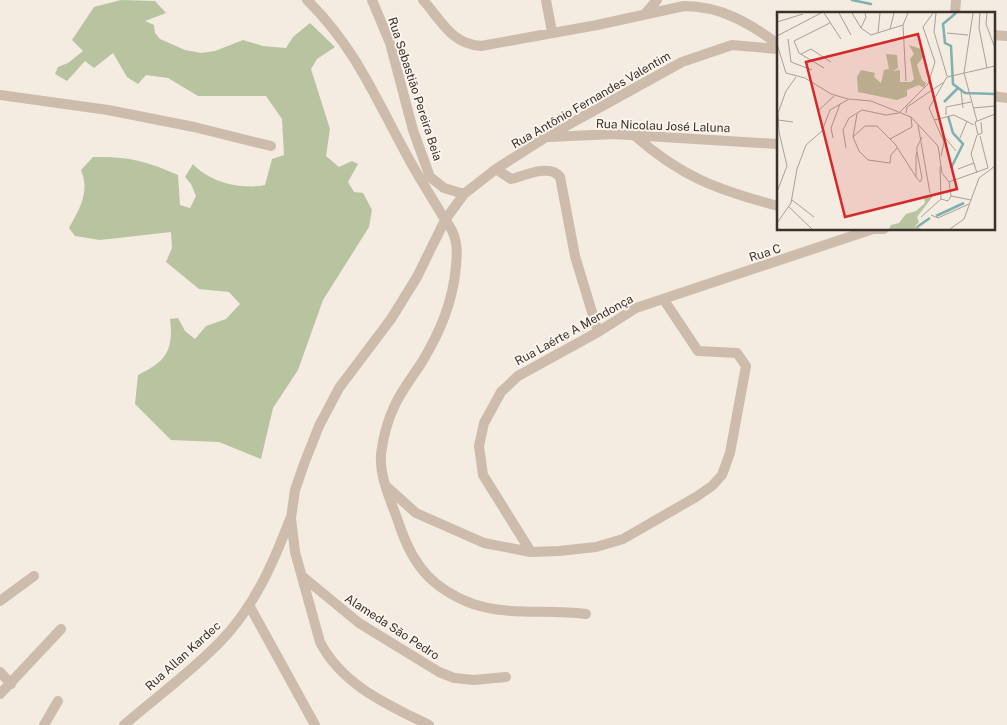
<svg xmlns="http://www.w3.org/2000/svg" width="1007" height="725" font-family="'Public Sans',sans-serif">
  <rect width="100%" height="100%" fill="#f4ebe1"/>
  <path fill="#b8c4a0" d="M121,0L155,1L166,13L145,21L154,25L155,33L160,39L185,50L201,53L215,51L243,40L263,46L286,48L293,37L310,23L335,47L317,59L311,69L330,129L326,156L339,167L352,161L358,164L348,182L354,192L363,193L372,210L369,227L323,300L298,370L273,408L261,459L219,442L171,440L135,404L138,375C166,362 174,350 170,319L178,318L185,331L195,339L206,326L226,319L240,304L229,292L199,289L166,262L172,248L171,232L100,240L75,236L69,228C80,208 90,192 81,170L93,157C127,156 147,161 178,175L180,205L190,208L196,196L191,184L185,177L193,164C209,182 241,190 265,185L272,159L284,155L282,119L266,96H198L168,78L146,75L138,84L127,77L113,53L94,68L85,61L67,81L55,74L58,67L68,63L83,51L72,40L94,7Z"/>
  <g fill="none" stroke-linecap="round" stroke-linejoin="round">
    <path stroke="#7fb0b2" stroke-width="2.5" d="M852,0L871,4"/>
    <path stroke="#cdbbac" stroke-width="10" d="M307,0C357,49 377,102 410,161C421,181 434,201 445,220C457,234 458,249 456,266C453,302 440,332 422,362C413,376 401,391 394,407C387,422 383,438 381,454C379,478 393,505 400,527C414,567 433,589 473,604C509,616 548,609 586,614
      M372,0L390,43L413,130L430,177L444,188L464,194
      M423,0C441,20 451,44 481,46L597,25L684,6C721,6 749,23 778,44
      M546,0L552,32
      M955,14L956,0
      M644,15L657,0
      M993,35L1007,36
      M0,95L108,110L194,127L271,146
      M993,96L1007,98
      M634,135C681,177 718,190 778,206
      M549,137L614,134L778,144
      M496,169L511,179C524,176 550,163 560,177L575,256L598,332
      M871,229H884
      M387,487L416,513L484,543L531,552L559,551L596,547L623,539L696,497L712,486L722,475L730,453L746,366L737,353L698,351L664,300
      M531,552L483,475L479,446L484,423L501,392L518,376L598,332L636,308L873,229
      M302,576L359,623L439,672L454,678L474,680L506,677
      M0,601L34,576
      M249,605L315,725
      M0,672L11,684
      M0,694L61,629
      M44,725L58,701
      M124,725C155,698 191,672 220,642C254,607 273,564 290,519
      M429,725C388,705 342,685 320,642L295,552L291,518L295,490L304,464L319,426L339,388L391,319L417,277L445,220L464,194L496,169L546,137L682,62L732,45L778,49"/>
  </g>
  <g text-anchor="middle" stroke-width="4" stroke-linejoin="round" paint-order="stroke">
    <g font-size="12" fill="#3b302b" stroke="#fbf5ee">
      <text transform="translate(415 89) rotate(72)" y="4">Rua Sebastião Pereira Beia</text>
      <text transform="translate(591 100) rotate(-30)" y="4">Rua Antônio Fernandes Valentim</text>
      <text transform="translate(663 126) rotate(2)" y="4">Rua Nicolau José Laluna</text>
      <text transform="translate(765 253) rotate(-18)" y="4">Rua C</text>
      <text transform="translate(574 330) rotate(-29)" y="4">Rua Laérte A Mendonça</text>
      <text transform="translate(392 627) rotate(33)" y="4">Alameda São Pedro</text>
      <text transform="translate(183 656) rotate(-42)" y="4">Rua Allan Kardec</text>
    </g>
  </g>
  <g transform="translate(777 12)">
    <rect width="218" height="218" fill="#f4ebe1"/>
    <path d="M132,33L144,37L147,44L140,53L145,68L149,71L147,76L142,73L130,78V84L120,88L81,80L80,65L84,58L98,61L97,65L104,71L107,58L112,57L109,42L120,43L121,56L116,59L123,58V70H134L137,67L133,47L137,42ZM147,184H156L140,205L142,210L138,214L144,217H112L114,213L122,211L129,202L139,199L148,191Z" fill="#b8c4a0"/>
    <path fill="none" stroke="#7fb0b2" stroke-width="2.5" d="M179,1L166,12L168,31L174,34L176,72L188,81L218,82M167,90L182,75M171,104L176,121L186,132L174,156M159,204L187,191M140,215L153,206"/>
    <path fill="none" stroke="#aaa098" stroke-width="1" d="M47,1L64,27M62,1L74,23M75,1L84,16L94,23L126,13M159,1L157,20L170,64M196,1L187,61L200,109M203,1L202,16L210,56M210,1L209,12L218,36M0,10L26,2M84,16L89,5L88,1M113,17L117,1M101,21L103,1M170,21L191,23M0,24L44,1M11,27L14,50L35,58M0,32L9,61L28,66L54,82L71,87M24,42L34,37L54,50M47,56L22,41L17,29L53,11M170,65L218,54M129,69L126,13L131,1M184,79L186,96M196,96L218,94M40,100L57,84M129,101L130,95L167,70M80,102L76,125L82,139L91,148L113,151L114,143L120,136M169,103V95L194,90M1,108L16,110M157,108L177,103L197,113M204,110L205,121L201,123L198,110L218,102M141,113L153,181M165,122L179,139M200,123L194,142L200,161M203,124L211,156M76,125L88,114H100L118,132L139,165M56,126L54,116L63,92M183,126L190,109M113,127L135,115L134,105M69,136L66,118L72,106L85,98L109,103L122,101L151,72L158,50L146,15L156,1M140,140L145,166L143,170L139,165V144L140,140V135L145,125M164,144L167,130L152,96L170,65M181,157L197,151M0,180L10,154L2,120L1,101L9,79L19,65M174,184L194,188M164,187L171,189L174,184L172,170M15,188L37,205M12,195L35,217M154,203L161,206L192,192M144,205L164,187L163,154M0,211L14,191L20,157L29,133L45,119L53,98L72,87L94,89L134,105L161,134L165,161L172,170L211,156M173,217L187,207L202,166L218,154"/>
    <path fill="#d62828" fill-opacity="0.15" stroke="#d62828" stroke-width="2.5" d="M141,22L180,177L68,205L29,50Z"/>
    <rect width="218" height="218" fill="none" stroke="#3b302b" stroke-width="2.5"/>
  </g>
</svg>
